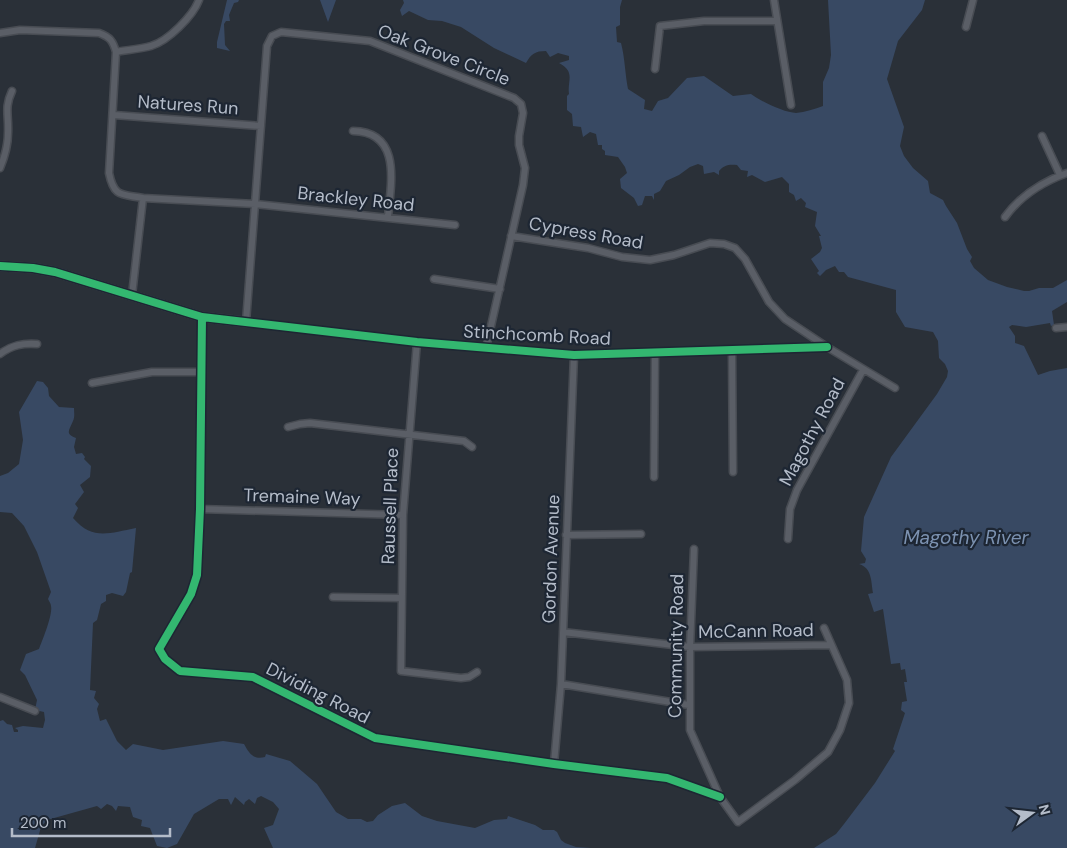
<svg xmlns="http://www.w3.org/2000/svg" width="1067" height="848" font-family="'DM Sans',sans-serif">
  <rect width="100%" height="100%" fill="#2a3038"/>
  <path fill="#384963" d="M227,0H239L238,2L234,3L229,15L230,21H226L224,24L225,45L230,51L217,48V42Z
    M320,0H336L328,22Z
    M403,0H622L620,7V25L616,27L617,42L621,43C625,58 625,74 628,89L645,100L644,109L652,111L658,101L668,98L687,78L704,76L733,96L751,94C760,101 785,113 796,113C805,112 815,109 823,106V82L829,68L831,55L828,0H925L922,10L898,41L887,79L904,127L900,146L904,156L913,168L928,181L930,193L943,200L946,206L957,223L967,249L972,257L970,261L974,268L988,280L1007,287L1024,291H1029L1039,288H1053L1067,280V302L1052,311L1054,325L1051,326L1050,323L1026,327L1012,325L1009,327L1015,336V343L1024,346L1038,375L1050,371L1067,368V848H814L836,834L844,824L875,783L895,751L893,749L905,713L901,710L902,702L907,701L904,682H907L905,669L901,670L900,663L891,664L883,609L874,612L868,594L873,593C871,581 872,568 859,564L865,563L866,559L861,551L864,517L891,457L937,394L947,377L948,371L945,364L939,358L938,341L933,332L905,327L896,312V290L848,277L844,272H839L835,266L826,270L820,276L817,273L819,271L811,259L820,252L822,248L819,236H821L815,226L817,212L805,207L806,203L801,198L796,201L794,195L789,192V184L782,177L765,182L752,175L747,177L748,171L741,170L737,165C729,164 724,165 719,171V175L714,172L704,174L703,166L698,164L690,167L679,175L666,181L660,191L654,194V200L652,196H645L642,205L638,206L634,198L621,188L620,179L627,173L625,167L618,157L605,155V151L602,149V145H598L596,134L590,132L583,137L581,127L573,126L572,114L567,110V96L569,94C567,81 576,72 559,63L569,60V56L558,53L550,57L546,51C535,51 531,54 526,63L494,48L461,27L442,21L428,20L409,11L402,16L400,10L404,3Z
    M37,381L43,382L48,388L49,396L59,407L74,408C74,412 75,417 73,421C70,429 64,434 76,438L74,447L76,454L82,453L85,457L84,459L91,466L90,477L80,485L84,492L75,504L78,508L73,518C93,541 109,533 136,528L132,572L130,573L126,592L123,596L112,593L106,595V601L101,604L97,620L93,623L90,690L96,691L94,698L99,704L97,709L100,721L106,719L117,741L126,750L133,744L163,750L223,741L244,744C249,753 253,760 265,757L266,754L290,761L317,784L336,812L348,819H361L367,822L373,821L378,815L392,806L405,803L422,816L437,821L475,828L494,820L507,819L508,816L535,825L543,830H554L557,832L561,840L565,843L576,847L591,848H273L264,828L273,825L279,809L273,802L261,796L257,798L255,804L249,799L245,802L244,805L235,797L231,805L228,799H219L194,814L177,844L167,848L157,846L150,828L141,826L142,820L133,817L130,807L118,806L116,811L112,806L107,804L101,809L97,806L47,820L41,827L35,848H0V721L3,720L7,724L12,725L14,732H18V730L15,728L23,726L43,728L45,720L44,712L35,710L37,700L25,675L20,670L26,654L39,649C42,641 53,615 51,606C51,604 49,601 48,599L51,592L37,552L24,526L12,513L0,512V476L8,473L19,464L23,440L19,412Z"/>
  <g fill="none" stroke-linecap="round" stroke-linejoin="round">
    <defs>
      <path id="street" d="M774,0L791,105
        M966,27L973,0
        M0,33L20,30L99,33C110,37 113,41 116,52L109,173C114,198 122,194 143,198L132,295
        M116,52C127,50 140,49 151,46C168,41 193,16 199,0
        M655,69L660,26L704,21H777
        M114,115L261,126
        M353,131C402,132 391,183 388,217
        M1042,136L1060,175
        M0,168C5,156 8,145 8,133C9,115 4,108 12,91
        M143,198L255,204L455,225
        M1005,217C1021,195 1042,182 1067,173
        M511,236L588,248L622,257L650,260L674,255L710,243L724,244L735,248L745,259L769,302L785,319L827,347L895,388
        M434,279L500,289
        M202,317L200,509L197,575L191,594L159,649L165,659L180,671L253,677L375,738L554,764L667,778L720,797
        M1056,328L1067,327
        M417,342L403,515L401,671L461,678L469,677L477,672
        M486,348L523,185L525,168L519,145V136L523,113L521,104L514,98L370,41L281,32L272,36L267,46L246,322L417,342L574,355L827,347
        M732,351L733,472
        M0,354C12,345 23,343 37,344
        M92,383L152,372H202
        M288,427L300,424L310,423L464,441L472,447
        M654,477L655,353
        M200,509L403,515
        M566,535L641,534
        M788,539L790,509L797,490L863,370
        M694,549L690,647V730L720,797L738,822L795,780L828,752L840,730L849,703L847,680L824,628
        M333,597L402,598
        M563,632L690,647L831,645
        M561,684L689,705
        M0,697L35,711
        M554,764L561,684L574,355"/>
      <path id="secondary" d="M0,266L33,268L55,272L202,317L246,322"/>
    </defs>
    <use href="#street" stroke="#484c53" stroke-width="9"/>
    <use href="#secondary" stroke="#484c53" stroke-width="11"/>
    <use href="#street" stroke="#5a5e66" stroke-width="6"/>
    <use href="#secondary" stroke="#595d64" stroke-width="9"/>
    <defs>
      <path id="cycleway" d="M0,266L33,268L55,272L202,317L417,342L574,355L827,347
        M202,317L200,509L197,575L191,594L159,649L165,659L180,671L253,677L375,738L554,764L667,778L720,797"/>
    </defs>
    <use href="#cycleway" stroke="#1d2633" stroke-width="11"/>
    <use href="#cycleway" stroke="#33b770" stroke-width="8"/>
  </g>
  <g text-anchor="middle" stroke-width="4.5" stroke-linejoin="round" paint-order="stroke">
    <g font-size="18" fill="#b4bcc9" stroke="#1d2633">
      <text transform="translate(444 55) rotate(21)" y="6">Oak Grove Circle</text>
      <text transform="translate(188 105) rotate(4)" y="6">Natures Run</text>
      <text transform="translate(356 199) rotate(6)" y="6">Brackley Road</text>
      <text transform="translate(586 233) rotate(10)" y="6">Cypress Road</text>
      <text transform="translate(537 335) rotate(3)" y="6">Stinchcomb Road</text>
      <text transform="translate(812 432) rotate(-62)" y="6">Magothy Road</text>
      <text transform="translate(302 497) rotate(2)" y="6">Tremaine Way</text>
      <text transform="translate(390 506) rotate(-88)" y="6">Raussell Place</text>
      <text transform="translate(551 559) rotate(-88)" y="6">Gordon Avenue</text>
      <text transform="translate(756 631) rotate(-1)" y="6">McCann Road</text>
      <text transform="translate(676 646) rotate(-89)" y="6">Community Road</text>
      <text transform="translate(318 693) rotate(27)" y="6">Dividing Road</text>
    </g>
    <g font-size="19" font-style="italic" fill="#7c92b1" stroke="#1d2633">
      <text x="966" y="544">Magothy River</text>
    </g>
  </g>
  <g transform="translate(1032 813) rotate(75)" stroke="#1d2633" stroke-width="4" paint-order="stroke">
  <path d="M0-4L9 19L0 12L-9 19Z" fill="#b4bcc9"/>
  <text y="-8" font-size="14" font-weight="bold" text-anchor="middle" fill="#b4bcc9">N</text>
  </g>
  <path d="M12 828v8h158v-8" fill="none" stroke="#b4bcc9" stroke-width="2.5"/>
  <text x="20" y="828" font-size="15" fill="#b4bcc9" stroke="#1d2633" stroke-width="4" paint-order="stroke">200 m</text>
</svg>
